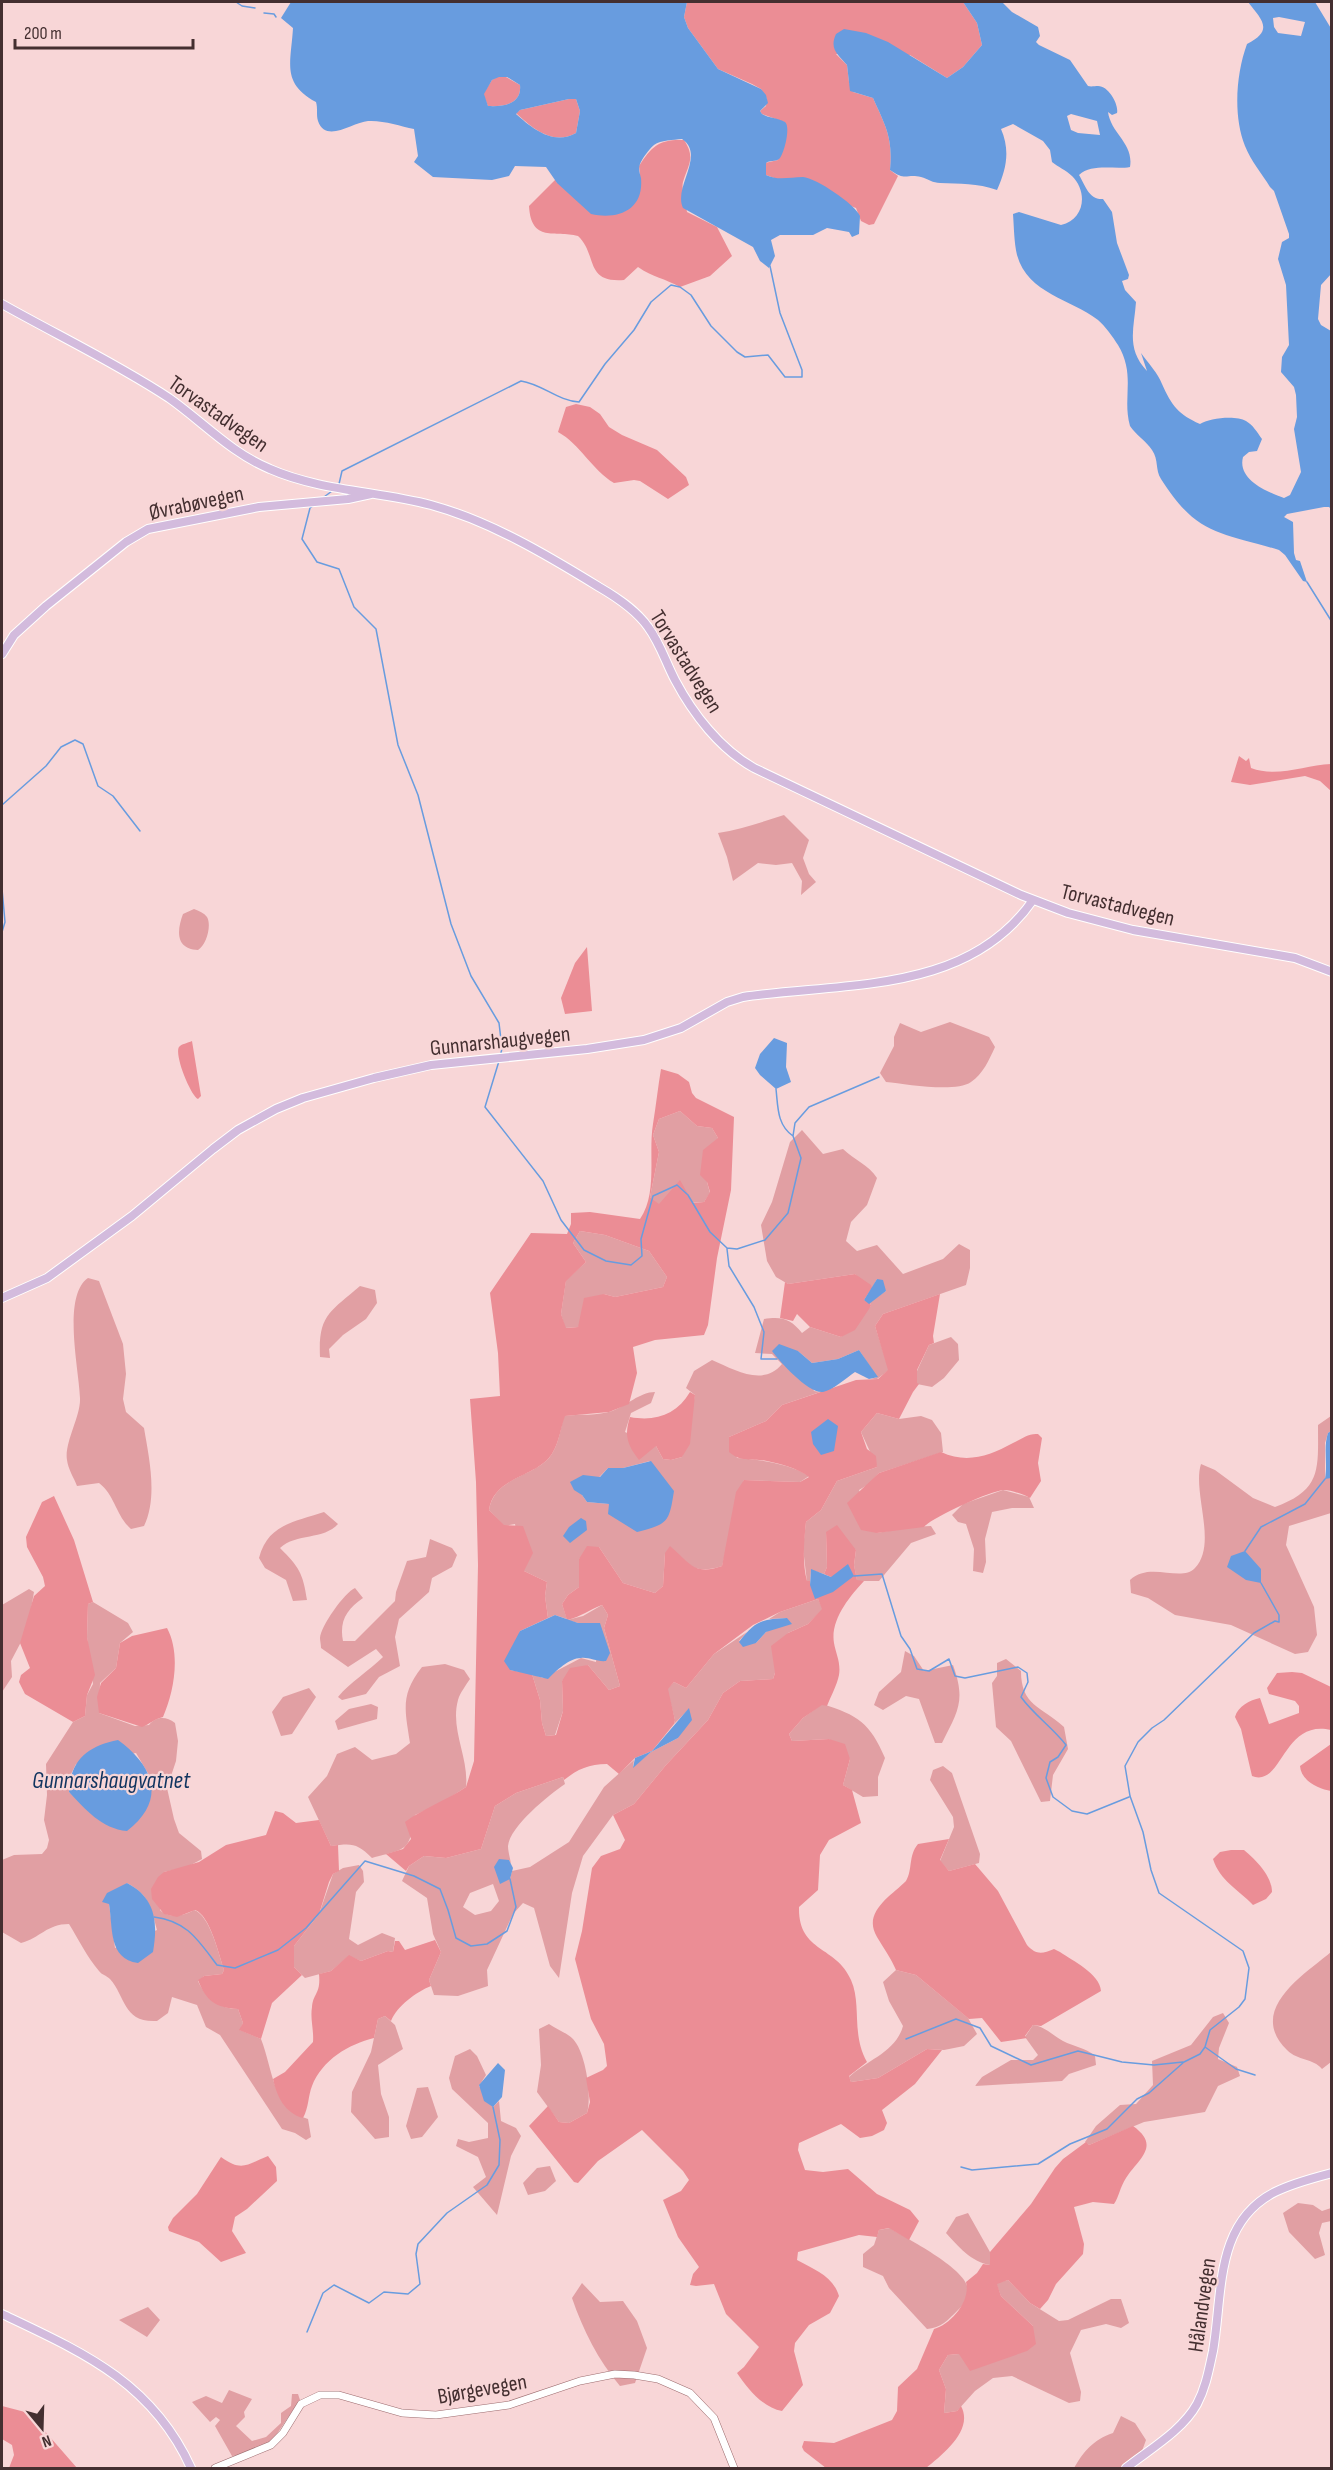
<svg xmlns="http://www.w3.org/2000/svg" width="1333" height="2470" font-family="'Sofia Sans Condensed',sans-serif">
  <rect width="100%" height="100%" fill="#f8d6d7"/>
  <path fill="#e19fa3" fill-rule="evenodd" d="M784,815L809,840L803,858L809,874L816,882L801,895L802,881L792,863L776,865L758,863L733,881L727,857L718,833C740,830 762,822 784,815Z
    M194,909C199,911 204,913 207,917C212,926 206,945 198,950C175,949 177,930 183,914Z
    M950,1022L989,1037L995,1047C989,1060 983,1074 971,1082C955,1093 906,1084 886,1082L880,1073L894,1046V1037L900,1023L921,1032Z
    M680,1111L697,1126L712,1128L718,1138L707,1182L710,1193L704,1202L659,1205L650,1197L659,1152L653,1135L659,1119Z
    M802,1130L823,1154L843,1149C854,1160 869,1165 877,1178L867,1205L851,1222L846,1241L857,1251L877,1245L903,1274L943,1259L959,1244L970,1250V1268L966,1285L883,1314L875,1326L889,1370L877,1379H871L877,1377L859,1350L838,1359L812,1363L798,1351L814,1391L820,1392L782,1405L766,1421L729,1437L737,1458C762,1460 787,1463 809,1476L800,1482L744,1480L722,1566C697,1575 686,1564 665,1553L663,1586L655,1593L623,1583L599,1547L579,1559V1587L568,1595L562,1604L567,1619L555,1615L548,1618L545,1596L547,1582L524,1571L515,1524L504,1526L489,1510C494,1475 540,1477 553,1452C559,1442 561,1427 564,1416C579,1414 598,1416 612,1411C626,1406 640,1392 655,1392L651,1403L631,1413L625,1432L656,1446L663,1459L671,1460L682,1457L695,1395L686,1388L694,1371L712,1360C735,1370 763,1387 782,1364L772,1354L755,1353L764,1319C782,1316 791,1319 802,1333L810,1327L841,1337L871,1306L870,1302L886,1291L877,1279L871,1290L855,1274L788,1284L776,1277L767,1261L761,1225L772,1202L790,1142ZM650,1461L609,1504L587,1502L582,1495L608,1468H623Z
    M580,1231L605,1235L649,1251L667,1277L663,1287L615,1297L604,1294L578,1327L565,1328L561,1314L566,1280L586,1262L573,1243Z
    M88,1278L99,1281L123,1344L126,1374L123,1399L126,1412L144,1428C149,1458 158,1497 144,1526L131,1529C116,1516 115,1495 99,1483L77,1486C74,1478 68,1469 67,1460C64,1443 81,1416 80,1398C79,1369 62,1296 88,1278Z
    M360,1286L375,1290L377,1303L366,1319L343,1335L329,1349L330,1358L320,1357C318,1315 330,1312 360,1286Z
    M951,1337L958,1344L959,1360L944,1378L932,1387L917,1384V1371L929,1345Z
    M877,1413L899,1419L921,1416L932,1420L941,1433L943,1452L879,1473L869,1484L859,1490L877,1533L910,1527L931,1526L936,1534L911,1543L879,1581H857L854,1565L856,1550L826,1533L827,1567L824,1574L811,1570L810,1581L807,1582L803,1548L806,1522L821,1510L837,1481L877,1467L861,1432Z
    M1331,1416V1431L1328,1433L1325,1443V1478H1331V1513L1289,1526L1286,1545L1314,1607L1317,1635L1308,1652L1295,1654L1231,1625L1175,1615L1148,1598L1131,1593L1130,1580C1150,1561 1181,1583 1195,1568C1218,1544 1192,1492 1201,1464L1215,1470L1253,1498L1275,1507C1322,1490 1318,1469 1318,1425Z
    M1003,1490L1029,1497L1034,1508H1012L992,1512L985,1539L986,1562L983,1573L973,1571L974,1549L966,1524L958,1522L952,1515L963,1504Z
    M324,1512L338,1524C324,1540 296,1533 280,1548C299,1567 303,1573 307,1600L293,1601L286,1580L265,1568L259,1558C268,1524 294,1522 324,1512Z
    M430,1539L452,1548L457,1555L452,1567L432,1578L429,1592L399,1619L395,1637L400,1666L379,1677L366,1694L342,1700L338,1697C350,1682 369,1671 383,1657L376,1649L348,1667L321,1648C321,1644 320,1641 320,1638C321,1626 344,1593 355,1588L363,1598C347,1609 339,1621 343,1641H355L395,1601L396,1592L407,1561L426,1557Z
    M29,1589L34,1592L30,1615L21,1642L11,1661L12,1677L2,1692V1605Z
    M818,1599L823,1609L808,1624L788,1633L773,1679L740,1681L723,1693L708,1720L666,1765L634,1804L613,1815L583,1856L572,1893L559,1978L550,1966L534,1908L523,1903L513,1914L487,1970L488,1986L458,1996L434,1995L429,1980L441,1952L433,1934L427,1898L402,1881L409,1866L424,1856L446,1858L481,1849L495,1806L516,1793L563,1777L565,1784C549,1795 510,1826 508,1846C508,1851 510,1858 511,1864L509,1860L510,1879L512,1871L530,1867L569,1842L604,1787L634,1760L633,1767L651,1752L678,1738L689,1709L674,1724L675,1720L667,1689L674,1682L686,1688L714,1654L747,1632L739,1641L756,1643L766,1632L787,1618L769,1619L780,1612ZM493,1884L499,1901L491,1911L475,1915L463,1907L470,1893Z
    M93,1602L128,1623L133,1632L120,1643L116,1668L100,1683L99,1713L135,1726L149,1725C156,1716 166,1716 175,1723L178,1741L176,1761L167,1788L174,1819L179,1833L201,1851L202,1859L187,1867L164,1872L160,1910C169,1919 184,1916 194,1910C210,1915 219,1955 224,1970L222,1974L204,1976L198,1981C205,1997 219,2009 238,2009L243,2023L240,2030L261,2039C273,2069 272,2109 308,2119L311,2137L306,2140L295,2133L282,2129L220,2035L206,2027L197,2005L172,1997L168,2013L157,2021C123,2023 126,1997 110,1979C106,1975 102,1975 99,1971C87,1957 79,1940 69,1924C47,1924 40,1938 21,1943L2,1932V1860L14,1855L42,1854L47,1848L49,1840L44,1820L47,1795L46,1764L73,1722L85,1716L87,1695L93,1684L87,1637L88,1604ZM136,1753L149,1775L85,1806L69,1792L70,1776L76,1764ZM127,1883C149,1895 151,1907 157,1930L115,1948L109,1904Z
    M602,1605L608,1615L604,1628L620,1686L609,1690L588,1665L562,1681L563,1711L555,1735L546,1736L542,1723L540,1700L532,1674L543,1678L581,1658L596,1662L600,1623H578L567,1620L583,1616Z
    M905,1651L914,1656L924,1671L953,1665C966,1701 958,1711 942,1743H935L919,1699L906,1696L883,1710L874,1705L879,1692L901,1672Z
    M1006,1659L1021,1671C1021,1706 1041,1706 1064,1727L1068,1749L1053,1775L1050,1801L1041,1802L1011,1741L996,1727L992,1683L997,1676V1663Z
    M445,1664L464,1670L470,1679C466,1685 460,1693 458,1700C450,1730 469,1757 466,1787L443,1802L415,1815C409,1852 408,1848 372,1858C357,1843 352,1843 331,1846L308,1797L327,1776L337,1754L355,1747L372,1760L396,1754L410,1743C405,1710 400,1695 422,1667Z
    M309,1688L316,1697L292,1734L281,1736L272,1712L283,1697Z
    M371,1704L378,1707L377,1719L338,1730L335,1721L349,1709Z
    M822,1704C858,1715 870,1723 885,1758L878,1777V1796L863,1797L843,1785L850,1759L829,1739L792,1741L789,1734L803,1718Z
    M943,1766L952,1773L980,1854L979,1863L949,1871L940,1861L954,1827L953,1817L930,1780L933,1770Z
    M359,1865L363,1871L364,1882L356,1892L349,1939L358,1945L382,1933L395,1938L393,1952L388,1951L361,1961L349,1956L331,1971L305,1978L294,1967V1946L319,1914L333,1874L343,1868Z
    M1331,1952V2062L1322,2069C1313,2058 1298,2061 1287,2050C1246,2010 1305,1974 1331,1952Z
    M896,1970L916,1975L968,2018L977,2034L964,2046L944,2050L927,2049L878,2078L851,2082L849,2077C867,2060 896,2052 903,2026L889,2001L883,1982Z
    M1223,2013L1229,2023L1219,2048L1218,2059L1237,2067L1240,2076L1218,2086L1205,2112L1144,2122L1089,2145L1085,2142L1096,2126L1120,2105L1136,2104L1153,2085L1152,2061L1191,2045L1213,2017Z
    M385,2016L395,2025L403,2049L378,2065L381,2094L389,2117V2137L375,2139L351,2112L352,2092L371,2052L378,2019Z
    M549,2024C556,2029 567,2033 573,2039C586,2053 592,2096 587,2113L569,2123L559,2122L537,2092L541,2065L539,2029Z
    M1033,2025C1046,2027 1052,2035 1063,2041C1074,2047 1085,2047 1095,2056L1096,2065L1069,2074L1062,2081L975,2086L982,2077L1011,2060H1033L1038,2055L1025,2037Z
    M470,2049L477,2056L486,2075L479,2086L493,2107L499,2101L501,2121L516,2128L521,2136L511,2156L497,2215L473,2187L486,2177L478,2157L456,2146L458,2139L469,2142L488,2138V2123L452,2089L449,2078L455,2056Z
    M428,2087L438,2117L422,2137L411,2139L406,2126L417,2088Z
    M550,2166L556,2181L545,2191L528,2195L523,2183L537,2168Z
    M1298,2203L1313,2205L1322,2211L1331,2208V2221L1322,2223L1319,2233L1325,2255L1315,2259L1289,2232L1283,2213Z
    M968,2213L990,2252V2265C971,2262 958,2246 946,2233L956,2217Z
    M890,2228C907,2239 968,2269 968,2290C968,2298 963,2306 958,2310C948,2320 941,2328 927,2329L889,2288L883,2276L863,2267V2254L874,2245L879,2230Z
    M1008,2280L1030,2303L1059,2321L1068,2320L1111,2299H1121L1129,2323L1121,2328L1106,2324L1081,2330L1070,2353L1081,2392L1080,2401L1069,2403L1012,2376L993,2378L975,2391L957,2411L944,2413L946,2389L939,2370L948,2355L959,2354L1033,2326L1001,2296L996,2283Z
    M582,2283L600,2302L623,2301L637,2321L647,2348L635,2383L620,2386C598,2360 583,2330 572,2298Z
    M148,2307L160,2320L147,2337L119,2320Z
    M229,2390L252,2399L244,2412L245,2417L236,2426L252,2441L266,2437L281,2423V2413L291,2406L292,2394H298L300,2400L272,2441L239,2455L232,2456L215,2426L220,2420L216,2417L210,2422L192,2402L206,2396L222,2403Z
    M1121,2416L1135,2423L1146,2440L1142,2451L1120,2468H1074C1084,2451 1093,2440 1113,2433Z"/>
  <path fill="#eb8d95" fill-rule="evenodd" d="M687,2H963L977,23L982,45L963,67L947,78L910,55L836,54L847,65L849,82L853,92L873,98C886,127 893,138 890,170L898,176L874,224L869,225L861,221L856,208L766,175L765,163L778,160L784,122L762,114L760,111L766,106L767,99L761,89L752,84L718,69L688,28L684,17Z
    M499,76L506,77L520,85C522,104 503,107 488,106L483,94L492,80Z
    M569,99H576L580,111L576,133C553,146 532,128 516,113L520,110Z
    M684,140C696,158 688,165 683,182C681,189 686,204 687,212L717,227L732,256L710,276L680,287C664,278 654,278 638,267L624,280C584,283 598,255 578,236C555,230 531,243 529,206L556,179L557,183L640,175L639,166C652,146 659,139 684,140Z
    M576,404L590,407L600,414L609,427L622,435L657,450L686,477L689,485L668,499L640,481L634,480L614,483C592,470 580,444 558,432L566,407Z
    M1239,756L1246,761L1249,758L1251,768C1277,778 1305,765 1331,764V791L1320,781L1305,776L1250,785L1231,782Z
    M587,947L592,1011L565,1014L561,998L575,963Z
    M192,1041L201,1096L198,1099C191,1096 174,1055 179,1047C181,1044 188,1043 192,1041Z
    M661,1069L678,1074L689,1082L692,1093L696,1098L734,1117L731,1190L717,1258L708,1325L704,1335L655,1340L633,1347L637,1373L629,1404L609,1412L565,1416C561,1427 559,1442 553,1452C539,1478 494,1475 489,1510L504,1525L523,1526L533,1553L524,1571L547,1582L545,1596L548,1618L520,1631L510,1670L532,1674L540,1700L542,1723L546,1736L556,1735L563,1711L562,1681L570,1668L588,1665L609,1690L620,1686L604,1628L608,1615L602,1605C588,1610 583,1616 567,1620L562,1604L568,1595L579,1587V1559L587,1546L599,1547L623,1583L655,1593L663,1586L665,1553L670,1546C690,1563 694,1576 722,1566L736,1492L744,1480L800,1482L809,1477C797,1468 781,1464 767,1461C752,1458 742,1463 729,1452V1437L766,1421L782,1405L856,1380L878,1379L888,1370L875,1326L883,1314L940,1294L933,1336L934,1343L929,1345L917,1370V1383L919,1384L913,1392L899,1419L877,1413L861,1432L867,1449L876,1456L877,1467L837,1481L821,1510L806,1522C804,1542 802,1562 807,1581H810V1585L831,1577L824,1574L827,1567L826,1532L837,1525L856,1550L854,1565L857,1580L864,1581C850,1596 830,1620 834,1643C836,1654 841,1663 839,1675C837,1685 831,1696 827,1706L822,1705L803,1718L789,1734L792,1741L829,1739L845,1744L850,1759L843,1785L852,1790L861,1823L829,1840L820,1855L818,1890L799,1907C798,1953 836,1945 851,1980C862,2005 851,2034 867,2062L849,2076L851,2082L878,2078L927,2049L942,2050L915,2084L882,2110L887,2123L884,2130L872,2136L860,2138L841,2124L799,2143L798,2150L805,2170L823,2172L848,2169L877,2194L910,2210L919,2221L909,2240L889,2228L879,2230L877,2237L859,2235L798,2252L797,2260C815,2270 833,2276 839,2296L830,2313L809,2325L795,2343L794,2351L803,2385L782,2411C763,2408 747,2388 737,2373L744,2367L759,2347L726,2314L714,2284L696,2286L690,2285L693,2274L699,2267L678,2237L663,2200L681,2191L689,2180L683,2171L642,2130L598,2161L578,2183L574,2182L529,2126L548,2106L559,2122L569,2123L587,2113L590,2102L586,2078L603,2070L607,2066L604,2044L591,2019L575,1959L582,1931L592,1868L601,1856L620,1849L625,1840L613,1815L634,1804L666,1765L708,1720L723,1693L740,1681L773,1679L775,1673L771,1646L788,1633L808,1624L822,1609L818,1599L780,1612L753,1625L714,1654L686,1688L674,1682L668,1689L675,1720L674,1724L652,1751L635,1758L619,1774L607,1764C589,1764 578,1769 564,1780L563,1777L516,1793L495,1806L481,1849L446,1858L424,1856L409,1866L406,1871L386,1854L403,1849L411,1839L405,1822C422,1809 447,1800 466,1787L474,1761L478,1565L476,1482L470,1399L500,1396L498,1353L490,1293L531,1233L567,1234L571,1224V1213L590,1212L640,1219C658,1193 648,1154 653,1124C656,1105 658,1087 661,1069ZM680,1111L697,1126L712,1128L718,1138L703,1150L700,1175L707,1182L710,1192L704,1202L693,1203L680,1180L659,1204L650,1197L659,1152L653,1135L659,1119ZM580,1231L605,1235L649,1251L667,1277L663,1287L615,1297L604,1294L584,1298L578,1327L566,1328L561,1314L566,1281L586,1262L573,1243Z
    M855,1274L871,1285L872,1288L864,1300L870,1302L871,1306L855,1330L841,1337L810,1327L797,1314L793,1321L780,1318L785,1282L788,1284Z
    M690,1392L695,1395L690,1444L682,1457L671,1460L663,1459L656,1446L639,1460C627,1445 624,1435 630,1417C656,1422 677,1414 690,1392Z
    M1038,1434L1042,1438L1038,1463L1041,1481L1030,1498C1025,1495 1011,1490 1004,1490C992,1490 931,1518 924,1527L877,1533L861,1530L847,1503L879,1473L941,1452C967,1464 989,1456 1013,1443C1022,1439 1028,1433 1038,1434Z
    M54,1496L74,1540L93,1602L88,1604L87,1637L95,1675L87,1695L85,1716L73,1722L25,1694L19,1682L21,1675L30,1668L20,1643L34,1596L45,1586L43,1577L27,1547L26,1537L42,1502Z
    M167,1628C181,1654 174,1692 163,1717C154,1719 150,1724 142,1727L99,1713L97,1697L101,1683L116,1668L120,1643L132,1636Z
    M1292,1672L1302,1673L1331,1687V1730C1288,1720 1283,1773 1262,1777C1258,1778 1255,1777 1252,1776L1241,1729L1235,1717C1238,1706 1250,1700 1260,1698L1269,1724L1299,1713V1706L1295,1701L1269,1694L1267,1688L1277,1673Z
    M1331,1744L1332,1791H1331C1319,1789 1301,1781 1300,1766Z
    M275,1811L283,1813L296,1823L319,1820L331,1846L338,1845L339,1871L333,1874L329,1882L319,1914L294,1946V1967L302,1975L272,2003L261,2039L239,2030L243,2023L238,2009C216,2008 206,2001 198,1980L204,1976L222,1974L224,1970C219,1955 210,1915 195,1910L177,1917L164,1914L152,1899L151,1889L158,1877L164,1872L199,1862L226,1845L266,1835Z
    M949,1839L940,1860L949,1871L975,1864L998,1891L1027,1945C1036,1955 1042,1954 1054,1949L1060,1952C1073,1961 1100,1974 1101,1991L1041,2026L1033,2025L1025,2036L1027,2038L1001,2042L982,2018L969,2019L916,1975L896,1970C891,1958 884,1949 877,1937C862,1912 891,1896 906,1881C913,1869 908,1856 918,1844Z
    M1231,1850H1244C1256,1860 1272,1876 1272,1892L1266,1899L1253,1905C1238,1889 1220,1881 1213,1859L1220,1852Z
    M435,1940L441,1952L429,1980L431,1986C416,1992 397,2006 391,2021L385,2016L378,2019L374,2038C349,2044 322,2060 312,2086C308,2096 309,2107 303,2118C285,2113 277,2097 273,2079L285,2072L313,2042C314,2030 310,2019 312,2007C313,1993 321,1994 319,1974L331,1971L349,1955L361,1961L388,1951L393,1952L395,1941H399L405,1950Z
    M1133,2126C1161,2146 1139,2158 1126,2178C1120,2187 1119,2197 1114,2204L1093,2202L1074,2207L1084,2244L1083,2254L1056,2284L1048,2300L1040,2309L1030,2303L1008,2280L997,2284L1001,2296L1033,2326L1036,2344L1027,2351L970,2371L959,2354L948,2355L939,2370L946,2389L944,2413L957,2411L961,2406C974,2430 943,2454 926,2468H826L804,2451L802,2447L804,2441L834,2443L892,2420L897,2411L898,2387L917,2369L934,2329C951,2324 971,2301 966,2282L977,2273L983,2264L990,2265V2252L1031,2204L1055,2168L1063,2159L1086,2142L1089,2145Z
    M268,2156L276,2167L277,2181L247,2209L235,2217L232,2231L246,2253L221,2262L199,2242L169,2231L168,2227L173,2218L197,2194L221,2157C242,2172 246,2165 268,2156Z
    M2,2406L25,2412L36,2421L77,2468H9L14,2455L12,2445L2,2439Z"/>
  <path fill="#689cdf" fill-rule="evenodd" d="M291,2H687L684,17L688,28L718,69L761,89L766,95L768,103L760,111L762,114C768,118 779,118 785,122C791,126 784,155 779,159C775,162 770,160 766,163V175C778,181 790,177 803,177C816,178 855,204 860,216L859,234L852,237L849,232L827,228L813,235H780L771,240L775,256L769,268L760,261L753,247L683,208C673,187 706,155 682,139C673,140 661,140 654,145C649,149 642,159 640,164C638,169 640,174 641,178C644,210 618,220 591,214L557,183L546,167L515,166L509,176L492,180L433,177L414,162L418,156L414,129C400,126 383,120 368,121C353,122 326,144 318,121C316,115 318,109 316,102C281,83 291,63 293,28L281,18ZM499,77H507L520,85C522,104 503,107 488,106L484,94L492,80ZM569,99H576L580,111L576,133C553,146 532,128 516,114L520,110Z
    M963,2H1002L1012,12L1038,27L1040,36L1036,42L1039,45L1070,60L1088,86C1091,87 1095,86 1098,86C1109,86 1119,105 1117,113L1112,115L1108,112C1111,134 1134,143 1130,167C1115,170 1092,163 1079,175C1085,185 1089,200 1103,199L1112,212L1117,243L1129,275L1128,279L1122,281L1125,290L1136,302C1134,329 1126,349 1147,371L1141,353C1148,363 1158,373 1162,384C1172,406 1178,414 1200,424C1209,418 1236,415 1246,421C1253,425 1257,432 1262,439L1257,451L1249,452L1243,457C1237,480 1268,492 1284,498L1290,495L1301,472L1294,429L1297,417L1296,395L1294,387L1281,372L1282,357L1289,345L1286,285L1278,259L1282,242L1289,238V234L1274,191L1270,187C1262,174 1251,161 1245,146C1233,116 1236,74 1247,44C1275,30 1261,19 1248,2H1315L1332,30V273L1321,285L1318,319L1321,325L1331,331V509L1329,507H1324L1287,514L1284,517L1293,522L1294,553L1296,560L1300,561L1307,582L1303,581L1285,555L1279,550C1220,532 1197,536 1161,479C1155,470 1159,460 1152,450C1146,441 1136,435 1130,426C1122,398 1136,375 1118,345C1113,337 1105,326 1098,320C1071,299 1028,294 1017,255C1014,242 1014,227 1013,214L1019,212L1061,225C1085,219 1088,192 1072,176C1066,170 1058,167 1052,162L1050,150L1043,141L1013,124L1001,129C1010,150 1007,168 997,190C977,183 960,184 940,183C933,183 928,179 921,177C906,173 907,182 890,170C893,138 886,127 873,98L850,91L847,65C838,54 829,49 836,34L844,29L866,33L888,42L947,78L963,67L982,45L977,23ZM1279,17L1305,22L1301,36L1278,33L1274,27L1273,18ZM1071,114L1097,121L1100,135L1078,133L1071,130L1067,116Z
    M774,1038L787,1043L786,1067L791,1082L776,1089L760,1075L755,1068L760,1054Z
    M877,1279L883,1280L886,1291L869,1304L864,1300Z
    M779,1344L798,1351L812,1363L838,1359L859,1350L878,1377L869,1379L855,1372C846,1378 833,1390 823,1392C809,1394 780,1362 772,1351Z
    M828,1419L838,1426L834,1451L821,1455L813,1444L811,1432Z
    M1331,1431V1478L1325,1479C1328,1463 1323,1448 1328,1433Z
    M651,1461L674,1491C669,1523 668,1524 637,1532L608,1514L609,1504L587,1502L582,1495L574,1490L570,1482L583,1475L600,1477L608,1468H623Z
    M581,1518L586,1521L587,1530L570,1543L563,1536L569,1527Z
    M1245,1551L1261,1569V1583L1246,1580L1227,1567L1231,1556Z
    M848,1564L854,1576L833,1592L815,1599L810,1585L811,1569L831,1577Z
    M555,1615L578,1623H600L610,1653L606,1661C597,1662 589,1657 581,1658C569,1658 556,1671 548,1679L510,1670L504,1661L520,1631Z
    M787,1618L792,1624L766,1632L756,1643L743,1647L739,1642C755,1621 762,1619 787,1618Z
    M689,1708L692,1720L678,1738L651,1752L633,1768L635,1758L652,1751Z
    M118,1740C154,1766 167,1800 127,1831C102,1829 85,1809 69,1792C70,1760 88,1746 118,1740Z
    M499,1859L509,1860L513,1868L510,1879L500,1884L494,1867Z
    M127,1883C156,1898 158,1923 153,1952L138,1963C108,1959 113,1927 109,1904L102,1902L107,1893Z
    M498,2063L505,2070L502,2097L493,2107L484,2101L479,2085Z"/>
  <g fill="none" stroke-linecap="round" stroke-linejoin="round">
    <path stroke="#689cdf" stroke-width="1.5" d="M236,2L242,6L255,8
      M264,13L274,14L276,17
      M339,484L342,471L521,381C542,384 558,401 579,402L605,364L634,330L651,302L671,285L680,287L691,295L711,326L737,352L745,357L768,355L785,377H802V370L780,313L770,266
      M324,497L332,491
      M313,506L310,508L302,539L317,562L339,569L354,607L376,629L398,745L418,795L451,924L471,976L499,1023L502,1048L501,1053
      M1307,582L1332,622
      M2,805L46,766L61,747L75,740L83,744L98,786L113,796L140,831
      M2,889L5,922L2,932
      M499,1061L485,1107L543,1181L561,1220L584,1250L606,1261L631,1265L642,1256L641,1239L653,1196L677,1185L688,1195L710,1232L727,1248L737,1249L765,1240L788,1213L801,1158L793,1136L795,1123L809,1107L879,1077
      M776,1089C778,1107 777,1125 793,1136
      M727,1249L729,1266L754,1307L764,1332L761,1359H777
      M1245,1551L1261,1527L1305,1504L1325,1479
      M854,1576L882,1574L901,1636L910,1649L917,1669L929,1671L949,1659L955,1676L965,1678L1018,1667L1027,1673L1028,1682L1021,1697C1034,1715 1052,1727 1066,1745L1058,1757L1050,1762L1046,1778L1053,1797L1072,1811L1087,1814L1129,1797
      M154,1917C187,1921 198,1940 217,1965L235,1968L278,1950L306,1928L365,1861L414,1876L440,1889L448,1910L456,1938L471,1946L487,1944L507,1931L516,1907L510,1879
      M906,2039L956,2019L980,2028L991,2046L1031,2065L1078,2051L1122,2062L1154,2065L1183,2062
      M1205,2047L1236,2069L1255,2075
      M961,2167L972,2170L1038,2164L1070,2144L1107,2129L1137,2099L1149,2093L1184,2062L1200,2054L1205,2047L1210,2030L1239,2007L1245,1999L1249,1968L1243,1951L1159,1893L1151,1870L1143,1832L1130,1796L1125,1766L1138,1742L1152,1728L1164,1720L1254,1633L1275,1621L1279,1622V1615L1261,1583
      M307,2332L323,2293L334,2285L369,2303L384,2292L408,2294L420,2284L416,2254L418,2244L447,2213L487,2185L499,2165L500,2140L493,2107"/>
    <defs>
      <path id="minor" d="M215,2468L271,2445L283,2433L301,2404L320,2395H339L402,2413L436,2415L509,2405L580,2381L615,2374L634,2375L658,2379L690,2393L714,2418L734,2468"/>
      <path id="major" d="M2,304C57,335 116,363 169,398C203,422 231,453 270,469C320,491 378,491 431,505C490,521 547,555 599,587C618,598 636,610 648,627C660,643 666,663 675,680C693,714 720,749 754,768L1021,895L1068,913L1133,930L1295,958L1332,972
        M2,654L14,635L46,606L126,542L148,529L259,507L348,499L371,494
        M2,1298L47,1278L132,1216L213,1149L238,1130L276,1109L303,1098L374,1078L431,1065L587,1049L644,1040L681,1028L727,1002L743,997C843,982 967,995 1033,900
        M2,2314C82,2352 152,2382 191,2468
        M1126,2468C1150,2449 1182,2431 1197,2404C1206,2387 1209,2369 1213,2351C1223,2294 1214,2223 1275,2192C1293,2183 1313,2178 1332,2173"/>
    </defs>
    <use href="#minor" stroke="#9d6c6f" stroke-width="8"/>
    <use href="#major" stroke="#fff" stroke-width="10"/>
    <use href="#minor" stroke="#fff" stroke-width="7"/>
    <use href="#major" stroke="#d3bbdd" stroke-width="8"/>
  </g>
  <g text-anchor="middle" stroke-width="4.5" stroke-linejoin="round" paint-order="stroke">
    <g font-size="22" fill="#442f30" stroke="#f8d6d7">
      <text transform="translate(219 413) rotate(35)" y="8">Torvastadvegen</text>
      <text transform="translate(196 502) rotate(-12)" y="8">Øvrabøvegen</text>
      <text transform="translate(687 661) rotate(58)" y="8">Torvastadvegen</text>
      <text transform="translate(1118 904) rotate(14)" y="8">Torvastadvegen</text>
      <text transform="translate(500 1040) rotate(-6)" y="8">Gunnarshaugvegen</text>
      <text transform="translate(1201 2305) rotate(-82)" y="8">Hålandvegen</text>
      <text transform="translate(482 2388) rotate(-10)" y="8">Bjørgevegen</text>
    </g>
    <g font-size="24" font-style="italic" fill="#10345f" stroke="#f8d6d7">
      <text x="111" y="1788">Gunnarshaugvatnet</text>
    </g>
  </g>
  <rect width="1333" height="2470" fill="none" stroke="#442f30" stroke-width="6"/>
  <g transform="translate(42 2428) rotate(161)" stroke="#f8d6d7" stroke-width="4.5" paint-order="stroke">
  <path d="M0-4.5L10 22L0 15L-10 22Z" fill="#442f30"/>
  <text y="-9" font-size="16" font-weight="bold" text-anchor="middle" fill="#442f30">N</text>
  </g>
  <path d="M15 39v9h178v-9" fill="none" stroke="#442f30" stroke-width="3"/>
  <text x="24" y="39" font-size="18" fill="#442f30" stroke="#f8d6d7" stroke-width="4.5" paint-order="stroke">200 m</text>
</svg>
